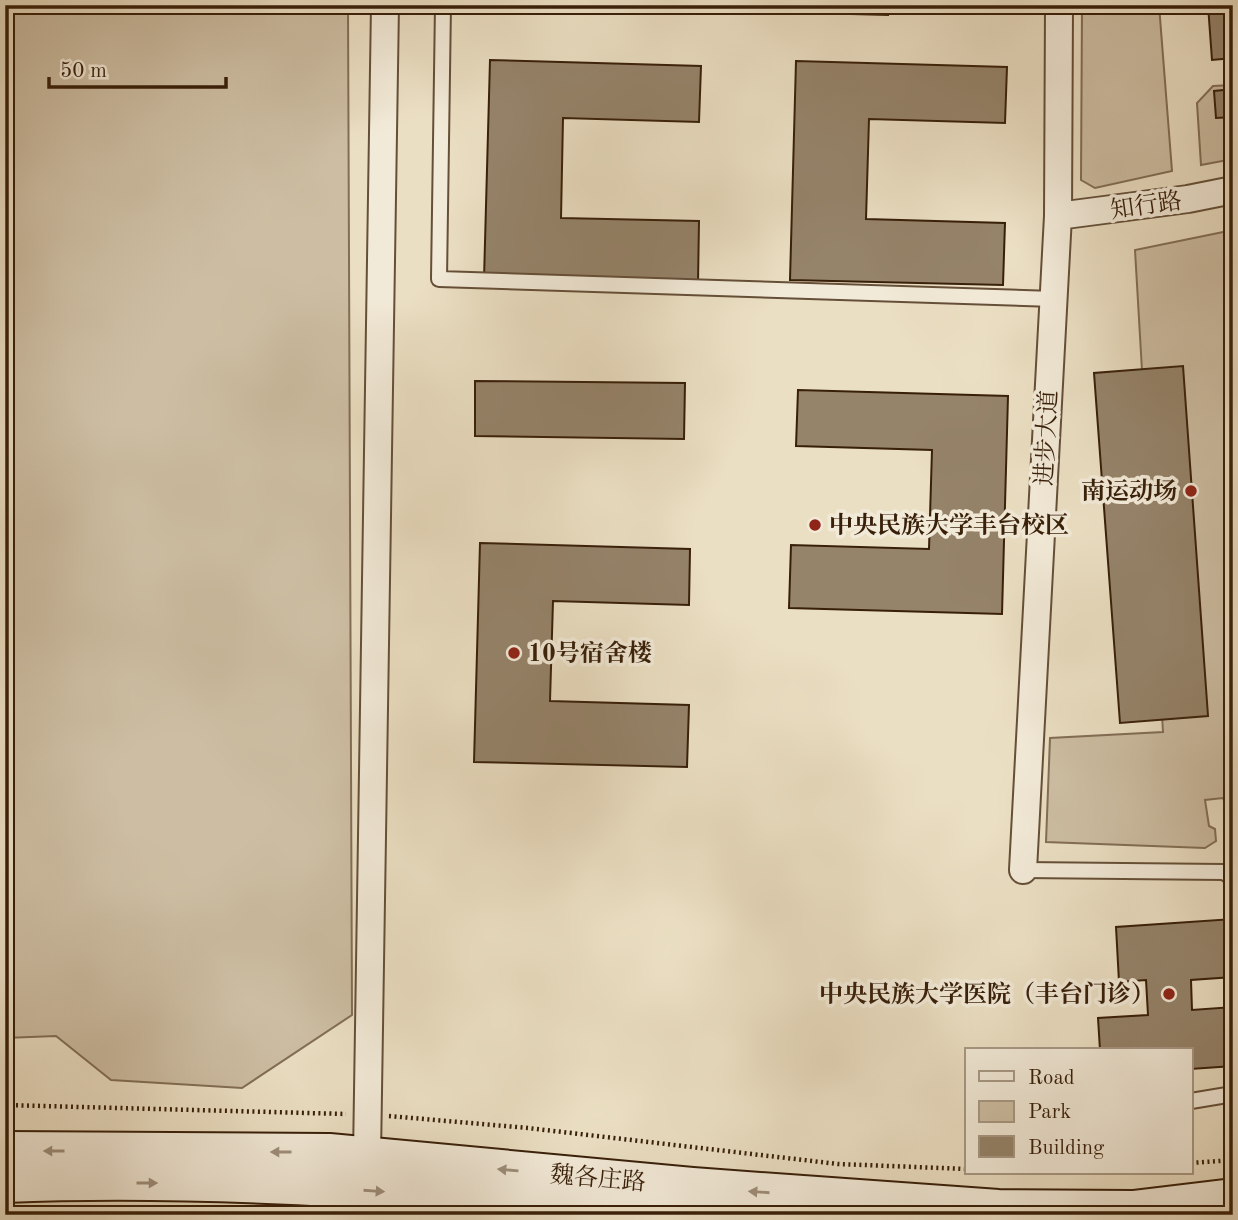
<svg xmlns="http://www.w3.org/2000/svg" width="1238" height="1220" font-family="'Old Standard TT','Noto Serif SC',serif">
  <rect width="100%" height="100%" fill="#ebdfc3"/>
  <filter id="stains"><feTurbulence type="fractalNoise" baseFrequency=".00286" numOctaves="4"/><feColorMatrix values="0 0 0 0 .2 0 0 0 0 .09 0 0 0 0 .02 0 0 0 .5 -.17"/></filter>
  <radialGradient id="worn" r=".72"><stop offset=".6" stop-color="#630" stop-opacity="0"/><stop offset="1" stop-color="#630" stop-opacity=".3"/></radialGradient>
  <path fill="#cdbea3" stroke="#826e56" stroke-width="2" d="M5,5H348L352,1015L242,1088L111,1080L56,1036L5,1038Z
    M1082,5H1159L1172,171L1095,188L1081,180Z
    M1233,85V159L1201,165L1197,103L1213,86Z
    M1233,230V821L1223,798L1205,800L1209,826L1215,829L1216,841L1205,848L1046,842L1050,738L1163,732L1135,250Z"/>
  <path fill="#95836a" stroke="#381f09" stroke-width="2" d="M570,5H684V10Z
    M774,5H888V15L774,12Z
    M1208,5H1233V58L1212,60Z
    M490,60L701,66L699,122L563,118L561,218L699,221L698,284L484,279Z
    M796,61L1007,67L1005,123L869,119L866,219L1005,223L1003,285L790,280Z
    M1233,89V117L1216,118L1214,91Z
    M1183,366L1208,716L1120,723L1094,373Z
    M475,381L685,383L684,439L475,436Z
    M798,390L1008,396L1002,614L789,608L791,545L929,549L932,450L796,446Z
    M480,543L690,549L689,605L553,601L550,701L689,705L687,767L474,762Z
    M1233,919V977L1191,980L1192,1010L1233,1007V1066L1191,1069V1050H1100L1098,1018L1148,1015L1146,980L1119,982L1116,927Z"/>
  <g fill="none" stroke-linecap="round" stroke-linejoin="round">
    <defs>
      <path id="lane" d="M443,5L439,279L1054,299
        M1023,870L1224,872L1233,879
        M1191,1101L1233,1094"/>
      <path id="street" d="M1058,216L1188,199L1233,190
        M1023,870L1058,216L1059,5
        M367,1156L385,5"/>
      <path id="secondary" d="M5,1151L329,1153L692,1187L998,1209L1133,1210L1233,1198
        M5,1183C230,1174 456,1194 680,1215"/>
    </defs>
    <use href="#lane" stroke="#654f38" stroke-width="18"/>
    <use href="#street" stroke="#654f38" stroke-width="30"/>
    <use href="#secondary" stroke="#381f09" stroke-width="42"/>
    <path stroke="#381f09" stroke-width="4.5" stroke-dasharray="2 3.5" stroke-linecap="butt" d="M5,1105L346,1114
      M389,1116L528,1128L838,1164L967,1169
      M1191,1163L1233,1160"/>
    <use href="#lane" stroke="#f2ead8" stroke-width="14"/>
    <use href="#street" stroke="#f2ead8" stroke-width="26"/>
    <use href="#secondary" stroke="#f2ead8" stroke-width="38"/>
  </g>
  <defs><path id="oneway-solid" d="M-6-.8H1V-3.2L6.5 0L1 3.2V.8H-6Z" transform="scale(1.75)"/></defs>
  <g fill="#9e8f7b">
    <use href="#oneway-solid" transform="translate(54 1151) rotate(-180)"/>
    <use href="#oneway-solid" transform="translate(281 1152) rotate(-180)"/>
    <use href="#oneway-solid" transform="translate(508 1170) rotate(-175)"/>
    <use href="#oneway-solid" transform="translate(147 1183)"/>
    <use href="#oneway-solid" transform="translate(374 1191) rotate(4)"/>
    <use href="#oneway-solid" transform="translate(759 1192) rotate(-176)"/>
  </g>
  <g fill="#8f2418" stroke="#f2ead8" stroke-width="2.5">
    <circle cx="1191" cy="491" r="7"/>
    <circle cx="815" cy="525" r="7"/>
    <circle cx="514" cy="653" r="7"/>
    <circle cx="1169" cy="994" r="7"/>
  </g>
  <g text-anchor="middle" stroke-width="7" stroke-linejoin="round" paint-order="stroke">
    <g font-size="24" fill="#381f09" stroke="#f2ead8">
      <text transform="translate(1146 205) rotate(-8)" y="8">知行路</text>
      <text transform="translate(1046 438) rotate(-87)" y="8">进步大道</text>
      <text transform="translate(598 1178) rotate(5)" y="8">魏各庄路</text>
    </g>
    <g font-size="24" font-weight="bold" fill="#381f09" stroke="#f2ead8" text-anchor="end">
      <text x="1177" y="499">南运动场</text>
      <text x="829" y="533" text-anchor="start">中央民族大学丰台校区</text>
      <text x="528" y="661" text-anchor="start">10号宿舍楼</text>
      <text x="1155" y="1002">中央民族大学医院（丰台门诊）</text>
    </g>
  </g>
  <rect width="1238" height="1220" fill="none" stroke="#ebdfc3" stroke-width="28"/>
  <rect x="7" y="7" width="1224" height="1206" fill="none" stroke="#381f09" stroke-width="3.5"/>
  <rect x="14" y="14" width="1210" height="1192" fill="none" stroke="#381f09" stroke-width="2"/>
  <rect x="965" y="1048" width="228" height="126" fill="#f2ead8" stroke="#a89985" stroke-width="2"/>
  <rect x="979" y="1071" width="35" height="10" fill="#f2ead8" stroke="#a89985" stroke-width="2"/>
  <text x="1028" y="1084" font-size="21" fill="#381f09">Road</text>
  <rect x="979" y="1101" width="35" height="21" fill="#cdbea3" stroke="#a89985" stroke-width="2"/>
  <text x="1028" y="1118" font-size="21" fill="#381f09">Park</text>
  <rect x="979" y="1136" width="35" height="21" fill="#95836a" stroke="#a89985" stroke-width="2"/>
  <text x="1028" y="1154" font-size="21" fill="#381f09">Building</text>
  <path d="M49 77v10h177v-10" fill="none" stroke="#381f09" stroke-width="3.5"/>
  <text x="60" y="77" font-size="21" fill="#381f09" stroke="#f2ead8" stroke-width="5" paint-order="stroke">50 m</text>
  <rect width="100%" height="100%" filter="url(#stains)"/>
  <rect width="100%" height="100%" fill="url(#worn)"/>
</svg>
